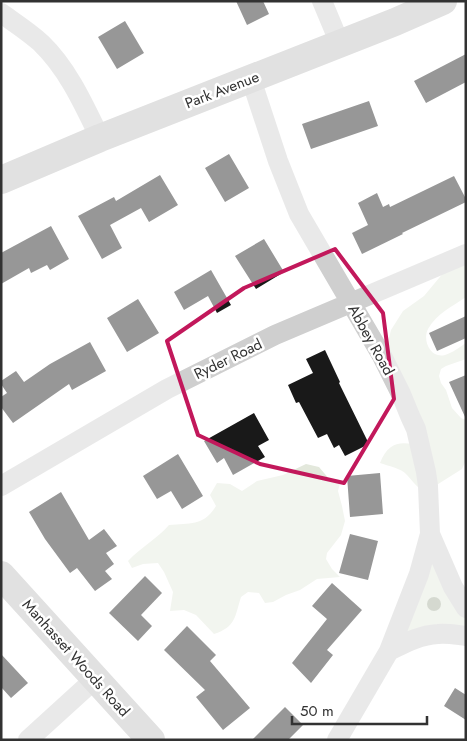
<svg xmlns="http://www.w3.org/2000/svg" width="467" height="741" font-family="Jost,sans-serif">
  <rect width="100%" height="100%" fill="#fff"/>
  <path fill="#e3e8dc" d="M466,249V297C452,307 437,313 428,329C422,341 431,359 445,355C452,353 460,347 466,343V359L446,366L441,369L439,376L441,383L446,390L452,408L461,418L466,420V460L462,469L435,486L419,488C414,484 411,479 407,475C401,468 388,466 380,463C390,438 404,442 426,447L387,346L391,330L403,311L424,296L444,272Z
    M306,464L319,467L330,480L340,483L338,491L342,506L345,521L341,535L327,553L326,559L332,569L340,577L317,579L300,590L286,595L273,602L265,603L259,593L248,592L241,597C235,616 236,627 214,634L196,615L184,610L170,611L173,592L164,572L158,563L143,564L132,568L128,561C141,547 157,539 169,525C190,523 204,526 216,506L210,495L217,483L230,484L242,491L257,481L283,475Z
    M430,534L466,608V636L389,651Z"/>
  <path fill="#191919" d="M236,1H263L269,14L247,25Z
    M125,21L144,53L117,69L98,37Z
    M466,54V82L426,103L414,81Z
    M369,101L378,126L311,149L302,124Z
    M229,154L249,188L225,202L205,168Z
    M160,175L178,205L149,222L141,208L110,225L122,248L102,259L78,216L114,197L116,201Z
    M454,176L466,199V202L402,233L403,234L362,254L352,233L368,225L358,203L377,193L383,207L389,204L390,207Z
    M51,226L69,259L50,270L47,265L31,273L29,268L1,284V253Z
    M264,239L284,272L256,289L235,256Z
    M211,270L231,305L217,313L208,296L184,310L174,292Z
    M138,299L159,333L127,352L107,318Z
    M466,316V338L437,351L429,333Z
    M90,342L106,371L72,390L69,384L13,423L1,407V397L7,393L1,384V381L16,371L24,382L50,364Z
    M325,350L340,382L339,383L369,444L345,456L339,445L334,448L327,434L318,438L299,402L296,403L288,385L313,373L306,359Z
    M466,375V419L449,382Z
    M254,413L269,440L258,446L265,457L233,475L224,458L217,463L204,441Z
    M178,454L203,496L182,509L171,491L157,499L143,476Z
    M380,473L383,514L350,517L347,476Z
    M61,492L89,540L104,529L117,546L106,553L114,564L105,571L112,579L95,591L77,568L70,573L45,539L29,512Z
    M350,534L378,541L368,580L339,573Z
    M145,576L162,593L141,615L152,626L138,641L109,613Z
    M332,583L362,610L327,650L333,655L311,683L292,663L327,619L312,606Z
    M187,626L216,655L210,661L250,708L223,730L196,697L205,690L164,650Z
    M1,654L28,683L11,698L1,687Z
    M455,688L466,695V720L444,706Z
    M285,707L303,725L288,740H252Z"/>
  <g fill="none" stroke-linecap="round" stroke-linejoin="round">
    <path stroke="#cfcfcf" stroke-width="20" d="M322,1L340,44
      M1,13C15,23 29,32 41,43C68,69 84,105 100,138
      M251,79L278,161L299,214L382,356L401,394L410,416L416,429L426,472L428,486L430,534L453,587L466,608
      M1,486L167,389L275,335L466,254
      M389,651C405,643 420,635 438,634C447,633 457,635 466,636
      M28,740L95,679
      M337,740L389,651L419,574L430,534"/>
    <path stroke="#bcbcbc" stroke-width="28" d="M1,180L100,138L395,22L443,1
      M1,575L151,740"/>
  </g>
  <circle fill="#a3ac98" cx="434" cy="604" r="7"/>
  <path d="M0 0H467V741H0ZM335,249L383,313L394,399L344,483L260,464L198,435L167,341L244,288Z" fill="#fff" fill-opacity=".55" fill-rule="evenodd"/>
  <path fill="none" stroke="#c2185b" stroke-width="4" stroke-linejoin="round" d="M335,249L383,313L394,399L344,483L260,464L198,435L167,341L244,288Z"/>
  <g text-anchor="middle" stroke-width="5" stroke-linejoin="round" paint-order="stroke">
    <g font-size="15" fill="#323232" stroke="#fff">
      <text transform="translate(222 90) rotate(-21)" y="5">Park Avenue</text>
      <text transform="translate(371 340) rotate(61)" y="5">Abbey Road</text>
      <text transform="translate(228 359) rotate(-26)" y="5">Ryder Road</text>
      <text transform="translate(76 658) rotate(48)" y="5">Manhasset Woods Road</text>
    </g>
  </g>
  <rect width="467" height="741" fill="none" stroke="#323232" stroke-width="5"/>
  <path d="M292 716v8h135v-8" fill="none" stroke="#323232" stroke-width="2.5"/>
  <text x="300" y="716" font-size="15" fill="#323232" stroke="#ffffff" stroke-width="4" paint-order="stroke">50 m</text>
</svg>
